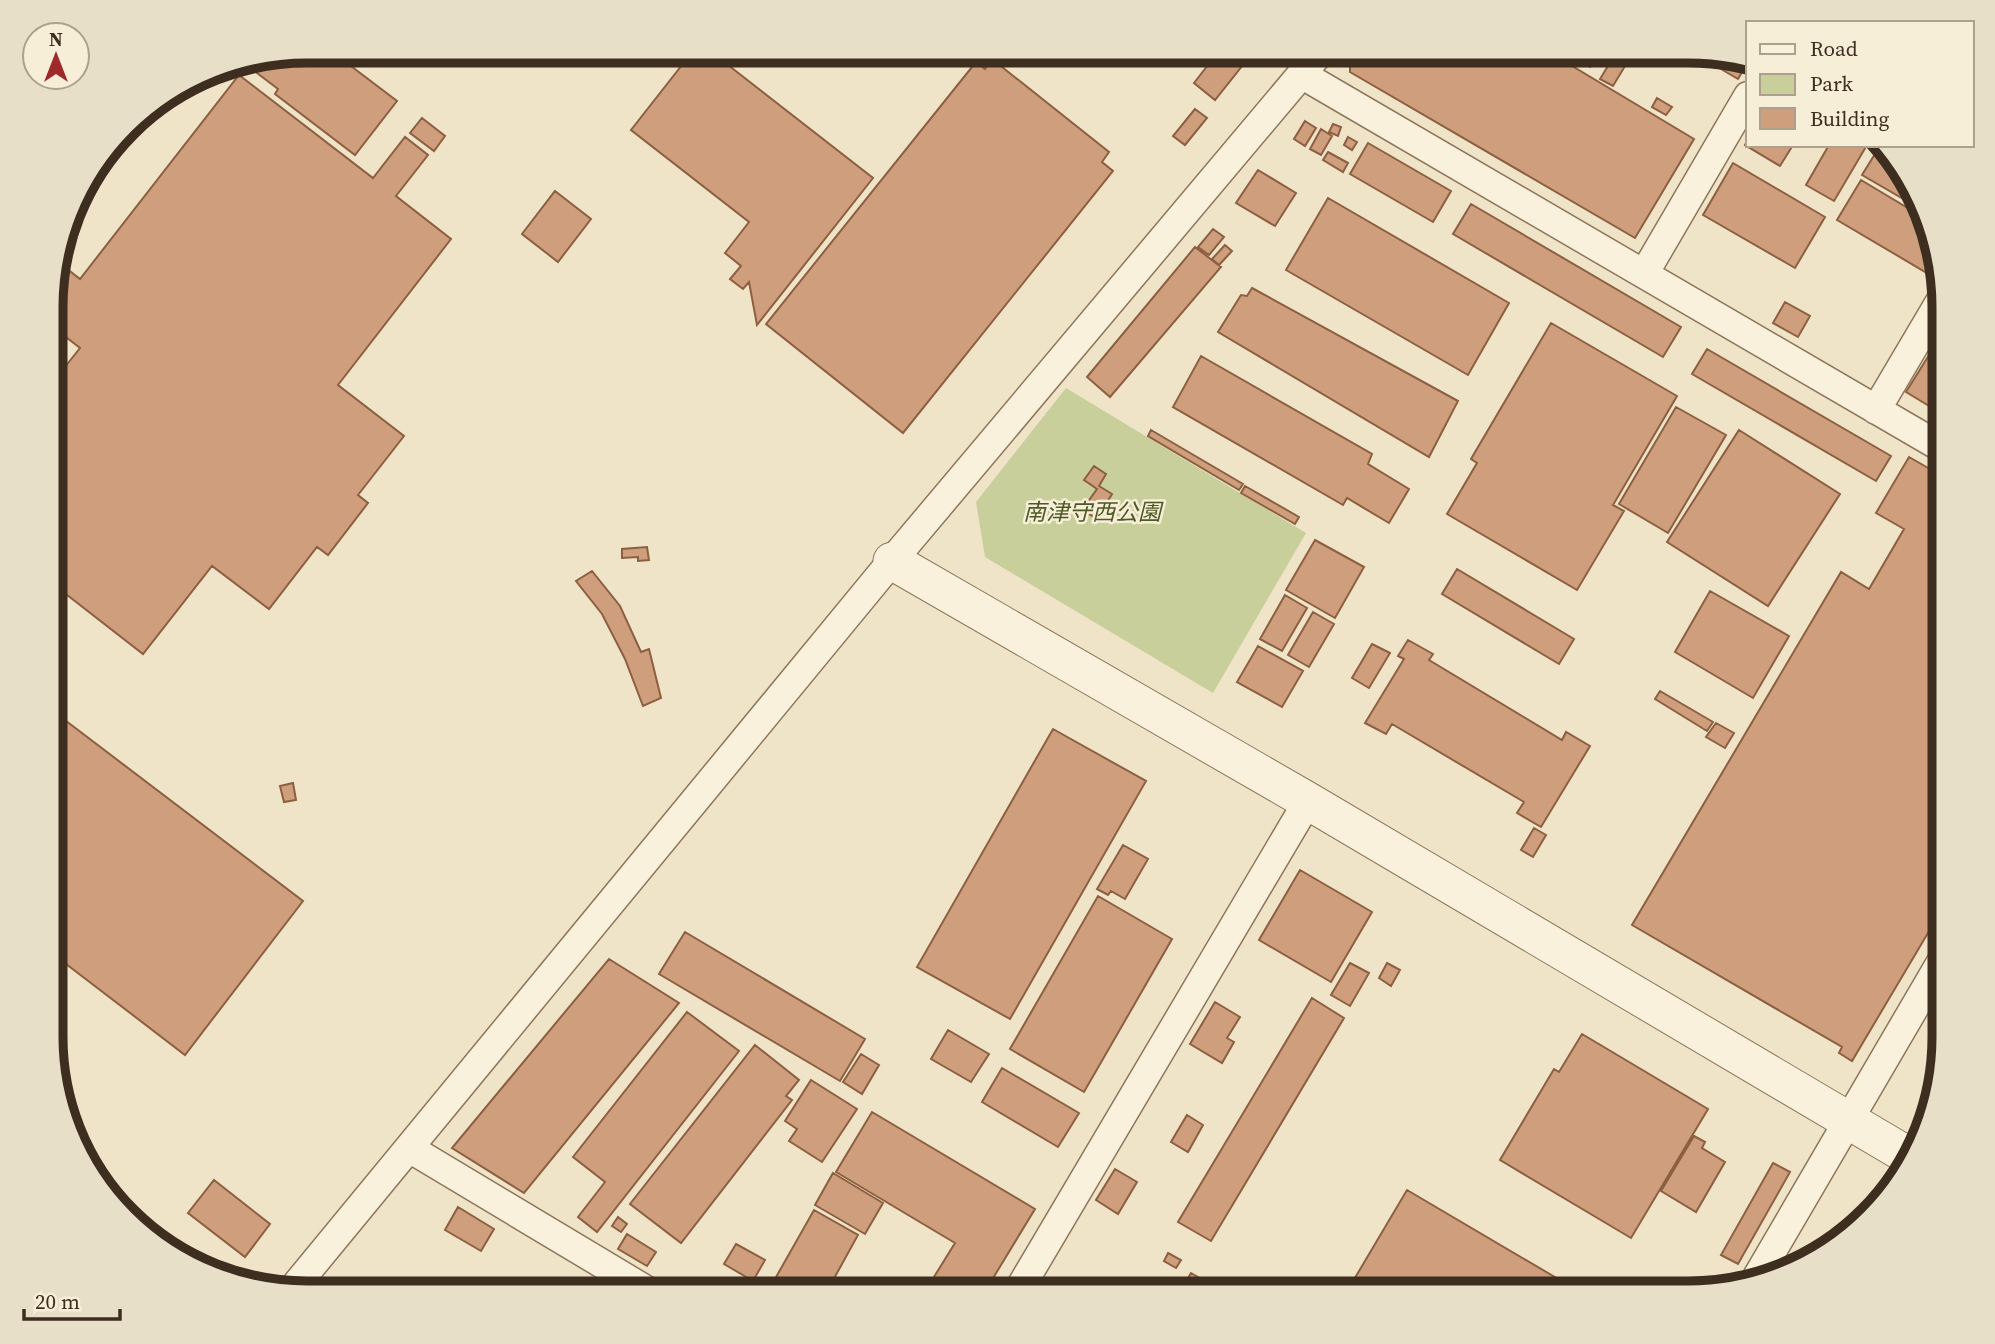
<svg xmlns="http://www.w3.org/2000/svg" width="1995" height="1344" font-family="'Source Serif 4','Noto Sans JP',serif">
  <rect width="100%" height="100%" fill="#f0e4c8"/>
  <path fill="#c9cf9b" d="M1066,388L1306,533L1213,693L985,557L976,502Z"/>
  <path fill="#cf9f7d" stroke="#8d5f41" stroke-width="2" d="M307,51H331L397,101L355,155L275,94L278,89L244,63Z
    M693,51H710L873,178L757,325L749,282L743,289L730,279L741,266L725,253L749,222L631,130Z
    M1219,51H1254L1215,100L1194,83Z
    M1360,51H1547L1694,139L1635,238L1350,72V61Z
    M1564,51H1600L1590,67Z
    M1617,51H1634L1613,86L1600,79Z
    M1690,51L1748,61V62L1738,79Z
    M992,59L1109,152L1102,162L1113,171L903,433L766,324L976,62L985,69Z
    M239,75L373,178L405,137L428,155L396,196L451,239L338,385L404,436L358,495L368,503L328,555L317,547L269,609L212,566L143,654L53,584V382L80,348L53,327V274L57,261L80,279Z
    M1657,98L1672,107L1666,115L1652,107Z
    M1195,109L1207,118L1185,145L1173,136Z
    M422,118L445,136L434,151L410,133Z
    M1305,121L1316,128L1305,146L1294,139Z
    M1333,124L1341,127L1338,136L1329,132Z
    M1321,129L1332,136L1321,155L1310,149Z
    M1348,137L1357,142L1352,150L1344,145Z
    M1748,139V145H1793L1780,166L1745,145Z
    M1368,143L1451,191L1433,222L1350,174Z
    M1829,145H1867L1834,201L1806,185Z
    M1880,146L1910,179L1919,208L1862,175Z
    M1328,152L1348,163L1343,172L1323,160Z
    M1733,163L1825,217L1795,268L1703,215Z
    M1258,170L1296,193L1275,226L1236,203Z
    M1861,180L1921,216L1937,267L1932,276L1837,220Z
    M555,191L591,219L558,262L522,234Z
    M1328,198L1509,303L1468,375L1286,270Z
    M1471,204L1681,327L1663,357L1453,234Z
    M1213,229L1224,237L1209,255L1198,247Z
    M1225,245L1232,251L1219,265L1212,259Z
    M1195,247L1221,267L1110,397L1087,377Z
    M1252,288L1458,401L1429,457L1218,332L1241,295L1247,296Z
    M1785,302L1810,316L1798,337L1773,323Z
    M1551,323L1677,396L1613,505L1624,511L1577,590L1447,514L1477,463L1471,459Z
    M1707,349L1891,456L1876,481L1692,374Z
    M1929,355L1944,364V415L1906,392Z
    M1201,356L1372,454L1368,464L1409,489L1389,523L1347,498L1343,505L1173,407Z
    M1676,407L1726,435L1668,533L1619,504Z
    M1151,430L1243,484L1239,490L1148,436Z
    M1739,430L1840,494L1768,606L1667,542Z
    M1909,457L1944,477V906L1852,1061L1839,1053L1842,1047L1632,925L1841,572L1869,589L1904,529L1876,513Z
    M1094,466L1106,474L1099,486L1112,494L1097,519L1082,510L1097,489L1084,480Z
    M1245,486L1299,517L1295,524L1241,493Z
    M1315,540L1364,567L1335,618L1286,590Z
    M647,547L649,560L638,561V557L622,558V549Z
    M1457,569L1574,639L1559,664L1442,594Z
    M592,571L620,606L641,652L649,649L661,698L643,706L625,659L602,614L576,581Z
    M1710,591L1789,636L1753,698L1675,652Z
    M1285,595L1307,608L1282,651L1260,639Z
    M1313,612L1334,624L1309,667L1288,655Z
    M1408,640L1433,654L1429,660L1562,740L1566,732L1590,746L1541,827L1517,813L1524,802L1392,724L1386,734L1365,723L1404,659L1398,656Z
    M1372,644L1390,653L1369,688L1352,678Z
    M1258,646L1303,671L1282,707L1237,682Z
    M1660,691L1713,722L1707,731L1655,699Z
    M53,711L303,901L185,1055L53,954Z
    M1716,723L1734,733L1725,748L1706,737Z
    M1053,729L1146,781L1010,1019L917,967Z
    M293,783L296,800L284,802L280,786Z
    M1534,828L1546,835L1533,857L1521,850Z
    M1123,845L1148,859L1125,899L1111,891L1108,895L1097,889Z
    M1300,870L1372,912L1331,982L1259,940Z
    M1098,896L1172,939L1084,1092L1010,1049Z
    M685,932L865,1039L840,1081L659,974Z
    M609,959L679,1003L524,1193L452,1148Z
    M1350,963L1369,973L1350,1006L1331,995Z
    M1387,963L1400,970L1391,986L1379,978Z
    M1312,998L1344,1018L1211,1241L1178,1222Z
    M1215,1002L1240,1017L1227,1038L1234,1042L1222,1063L1190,1044Z
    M687,1012L739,1051L597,1232L578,1217L605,1182L573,1157Z
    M948,1030L989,1054L971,1082L931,1059Z
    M1582,1034L1708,1109L1631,1238L1500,1160L1554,1069L1559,1072Z
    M755,1045L799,1080L786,1096L792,1100L681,1243L630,1204Z
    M861,1054L879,1065L862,1094L843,1082Z
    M1002,1068L1079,1113L1058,1147L982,1102Z
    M811,1080L857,1109L822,1162L789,1141L797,1129L785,1121Z
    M872,1112L1035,1209L984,1293H924L955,1243L836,1172Z
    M1187,1115L1203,1125L1188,1152L1171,1142Z
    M1694,1136L1705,1142L1702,1148L1725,1162L1696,1212L1661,1191Z
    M1773,1163L1790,1172L1738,1264L1721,1255Z
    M1115,1169L1137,1182L1118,1214L1096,1200Z
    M833,1173L883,1203L865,1234L815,1205Z
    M214,1180L270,1224L245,1257L188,1213Z
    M1407,1190L1582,1293H1346Z
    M458,1207L494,1229L481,1251L445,1230Z
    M814,1210L858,1235L826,1293H767Z
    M618,1217L627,1224L621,1232L612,1226Z
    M627,1234L656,1252L647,1266L618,1249Z
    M736,1244L765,1260L753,1281L724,1264Z
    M1168,1253L1181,1260L1176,1268L1164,1261Z
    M1191,1273L1226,1293H1179Z
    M418,1280L440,1293H410Z"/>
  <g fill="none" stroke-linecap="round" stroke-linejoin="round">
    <defs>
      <path id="minor" d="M1301,74L1944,449
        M1644,274L1748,96
        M1876,410L1944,295
        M409,1148L651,1293
        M1757,1277L1944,957
        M291,1291L892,561L1321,51
        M1017,1293L1308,801"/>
      <path id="tertiary" d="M892,561L1308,801L1912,1158"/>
    </defs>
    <use href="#minor" stroke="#8d765c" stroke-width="31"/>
    <use href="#tertiary" stroke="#8d765c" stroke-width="39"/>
    <use href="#minor" stroke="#faf1dc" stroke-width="28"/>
    <use href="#tertiary" stroke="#faf1dc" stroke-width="37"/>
  </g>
  <g text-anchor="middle" stroke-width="5" stroke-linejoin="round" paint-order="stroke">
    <g font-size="23" font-style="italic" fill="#4d5a26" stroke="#f7eed8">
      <text x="1092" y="520">南津守西公園</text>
    </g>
  </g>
  <path d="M0 0H1995V1344H0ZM307 63H1688A244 244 0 0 1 1932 307V1037A244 244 0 0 1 1688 1281H307A244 244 0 0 1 63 1037V307A244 244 0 0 1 307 63Z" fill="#e8dfc9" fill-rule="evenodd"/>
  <path fill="none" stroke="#3d2e20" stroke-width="9" d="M307 63H1688A244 244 0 0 1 1932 307V1037A244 244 0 0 1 1688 1281H307A244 244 0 0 1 63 1037V307A244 244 0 0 1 307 63Z"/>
  <rect x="1746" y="21" width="228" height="126" fill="#f7eed8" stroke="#ada18e" stroke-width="2"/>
  <rect x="1760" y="44" width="35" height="10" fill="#faf1dc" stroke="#ada18e" stroke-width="2"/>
  <text x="1810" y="56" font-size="21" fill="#3d2e20">Road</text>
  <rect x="1760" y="74" width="35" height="21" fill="#c9cf9b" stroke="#ada18e" stroke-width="2"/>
  <text x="1810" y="91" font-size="21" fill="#3d2e20">Park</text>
  <rect x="1760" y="108" width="35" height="21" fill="#cf9f7d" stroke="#ada18e" stroke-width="2"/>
  <text x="1810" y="126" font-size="21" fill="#3d2e20">Building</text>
  <g transform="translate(56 56)"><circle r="33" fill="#f7eed8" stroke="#ada18e" stroke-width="2"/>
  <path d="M0-5L12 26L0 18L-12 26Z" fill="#9e2a2b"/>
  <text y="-10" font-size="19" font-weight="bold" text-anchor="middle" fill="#3d2e20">N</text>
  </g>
  <path d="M24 1309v10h96v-10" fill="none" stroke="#3d2e20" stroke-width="3.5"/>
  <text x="35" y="1309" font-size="21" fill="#3d2e20" stroke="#f7eed8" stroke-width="5" paint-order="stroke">20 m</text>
</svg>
